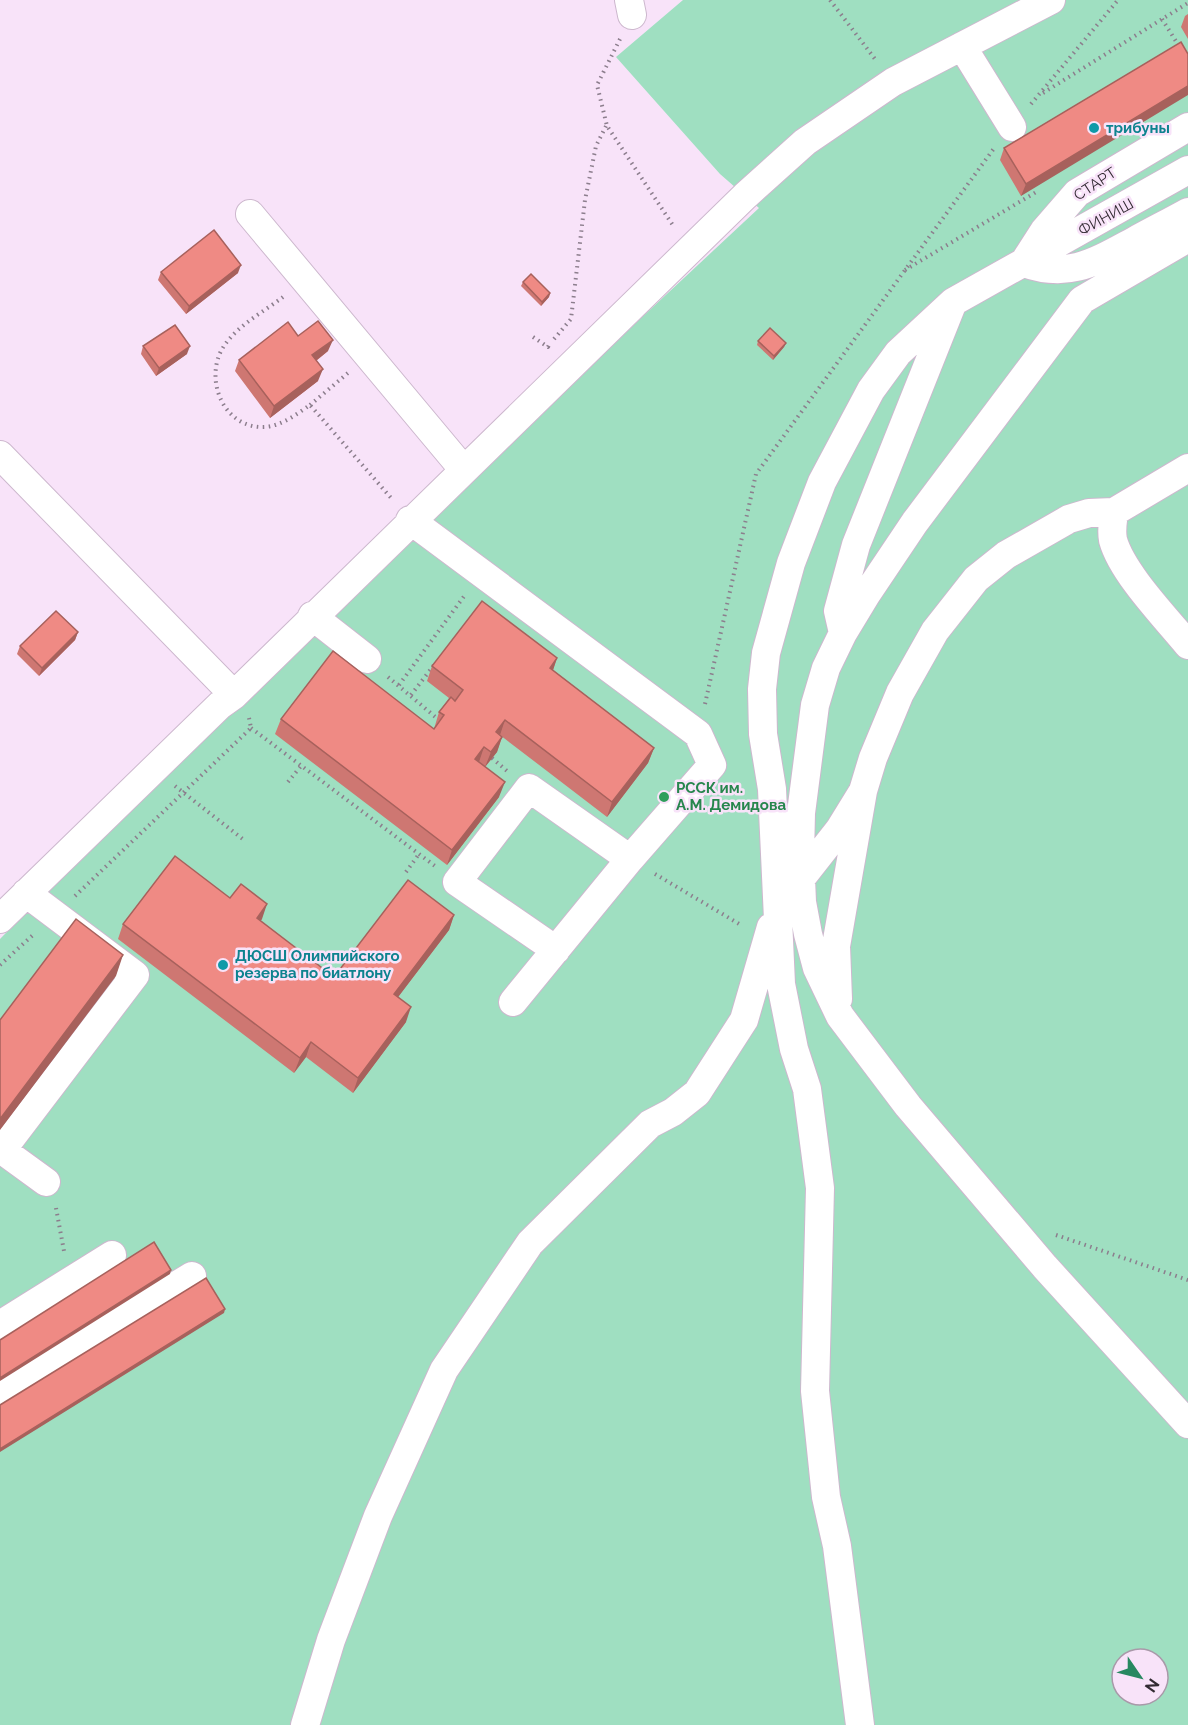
<svg xmlns="http://www.w3.org/2000/svg" width="1188" height="1725" font-family="Raleway,sans-serif">
  <rect width="100%" height="100%" fill="#f8e3f9"/>
  <path fill="#9fdfc1" fill-rule="evenodd" d="M683,0H1188V1725H0V939L280,655L759,208L720,174L616,57ZM1122,1659H1158V1695H1122Z"/>
  <g fill="none" stroke-linecap="round" stroke-linejoin="round">
    <defs>
      <path id="minor" d="M629,0L632,15
        M962,46L1012,127
        M250,214L463,469
        M1188,238L1082,300L915,522L866,595L843,633L826,668L815,705L801,813L800,855L802,902L808,934L817,968L840,1016L908,1106L1045,1267L1188,1424
        M1026,259L1044,231L1077,193L1188,127
        M1024,263C1069,279 1095,262 1134,241C1152,231 1170,222 1188,212
        M0,455L234,695
        M1114,512C1113,521 1111,530 1113,540C1122,573 1166,618 1188,645
        M410,520L698,734L712,765L630,859L513,1002
        M312,616L367,659
        M843,633L838,611L856,545L951,307
        M795,886L839,830L863,791
        M26,893L135,975L2,1150L46,1182
        M0,919L220,705L234,695L745,196L805,142L893,82L1051,0
        M556,950L457,882L529,788L630,859
        M838,999L836,946L863,791L873,758L900,693L935,631L976,579L1006,555L1069,519L1089,513L1114,512L1188,468
        M0,1325L112,1255
        M0,1393L192,1276
        M305,1725L331,1640L378,1516L444,1370L530,1243L650,1124L673,1112L697,1093L744,1020L771,927
        M860,1725L837,1546L826,1497L815,1391L820,1188L807,1089L794,1049L781,984L772,789L763,734L762,689L766,653L791,563L822,482L871,390L898,353L953,302L1188,170"/>
    </defs>
    <use href="#minor" stroke="#cdb8ce" stroke-width="30"/>
    <path stroke="#8c7e8d" stroke-width="4" stroke-dasharray="1.5 4.5" stroke-linecap="butt" d="M830,0L875,59
      M1162,19L1179,46
      M620,39L597,85L607,126L674,227
      M1043,93L1188,3
      M1031,104L1118,0
      M905,270L1038,191
      M283,297C262,313 234,327 221,351C205,383 225,429 265,427C281,426 297,414 310,405L392,499
      M533,337L548,347L549,345
      M554,339L571,319L585,200L596,146L606,126
      M310,405L348,373
      M388,677L439,720
      M399,685L465,595
      M411,695L434,665
      M705,704L756,474L995,147
      M251,728L435,866
      M492,758L507,771
      M288,782L301,766
      M175,786L244,840
      M406,872L419,854
      M655,874L741,925
      M75,896L251,728L249,718
      M0,965L34,934
      M56,1208L64,1251
      M1056,1235L1188,1280"/>
    <use href="#minor" stroke="#fff" stroke-width="28"/>
  </g>
  <path fill="#ce7772" d="M1188,14V39L1181,27L1185,16Z
    M1181,42L1021,196L1000,160L1004,148Z
    M161,272L238,273L186,314L158,280Z
    M523,282L550,293L549,297L541,306L521,286Z
    M758,341L786,343L784,347L773,360L757,345Z
    M143,346L187,354L156,376L141,354Z
    M328,351L316,361L318,381L270,418L235,371L239,360Z
    M78,632L75,640L39,676L17,654L20,646Z
    M557,658L553,670L654,748L648,763L607,817L500,735L502,737L497,752L485,767L499,797L447,865L275,734L281,719L434,729L439,712L449,698L427,681L432,666Z
    M230,898L262,919L260,921L334,977L454,915L449,930L398,997L406,1022L353,1093L306,1057L294,1073L118,939L123,924Z"/>
  <path fill="#a7615c" d="M1188,86V95L1021,196L1026,184Z
    M241,265L238,273L186,314L189,306Z
    M550,293L549,297L541,306L542,302Z
    M333,340L328,351L308,367L312,355Z
    M786,343L784,347L773,360L774,356Z
    M190,346L187,354L156,376L159,368Z
    M323,369L318,381L270,418L274,406Z
    M78,632L75,640L39,676L42,668Z
    M557,658L552,673L550,668Z
    M505,720L500,735L496,732Z
    M502,737L497,752L485,767L491,752Z
    M484,747L479,762L475,759Z
    M654,748L648,763L607,817L612,802Z
    M505,782L499,797L447,865L452,850Z
    M267,904L262,919L251,933L257,918Z
    M454,915L449,930L389,1009L394,994Z
    M123,955L116,976L0,1130V1119Z
    M411,1007L406,1022L353,1093L358,1078Z
    M311,1042L306,1057L294,1073L300,1058Z
    M171,1270L170,1274L0,1381V1378Z
    M225,1309L224,1313L0,1452V1449Z"/>
  <path fill="#ef8a84" stroke="#a7615c" stroke-width="1.5" d="M1181,42L1188,54V86L1026,184L1004,148Z
    M214,230L241,265L189,306L161,272Z
    M531,274L550,293L542,302L523,282Z
    M318,321L333,340L312,355L323,369L274,406L239,360L288,322L298,336Z
    M175,325L190,346L159,368L143,346Z
    M770,328L786,343L774,356L758,341Z
    M482,601L557,658L550,668L654,748L612,802L505,720L496,732L502,737L491,752L484,747L475,759L505,782L452,850L281,719L333,651L434,729L444,715L439,712L451,697L455,701L463,690L432,666Z
    M56,611L78,632L42,668L20,646Z
    M175,856L230,898L241,884L267,904L257,918L334,977L408,880L454,915L394,994L411,1007L358,1078L311,1042L300,1058L123,924Z
    M76,919L123,955L0,1119V1020Z
    M154,1242L171,1270L0,1378V1340Z
    M206,1278L225,1309L0,1449V1405Z"/>
  <g fill="#0f9aa8" stroke="#f8e3f9" stroke-width="2">
    <circle cx="1094" cy="128" r="6"/>
    <circle cx="223" cy="965" r="6"/>
  </g>
  <circle fill="#2e9e5b" stroke="#f8e3f9" stroke-width="2" cx="664" cy="797" r="6"/>
  <g text-anchor="middle" stroke-width="5" stroke-linejoin="round" paint-order="stroke">
    <g font-size="15" font-weight="bold" fill="#0d838f" stroke="#f8e3f9" text-anchor="start">
      <text x="1106" y="133">трибуны</text>
      <text x="235" y="961">ДЮСШ Олимпийского<tspan x="235" dy="17">резерва по биатлону</tspan></text>
    </g>
    <g font-size="15" fill="#322a32" stroke="#f8e3f9">
      <text transform="translate(1095 184) rotate(-33)" y="5">СТАРТ</text>
      <text transform="translate(1106 217) rotate(-29)" y="5">ФИНИШ</text>
    </g>
    <g font-size="15" font-weight="bold" fill="#27864d" stroke="#f8e3f9" text-anchor="start">
      <text x="676" y="793">РССК им.<tspan x="676" dy="17">А.М. Демидова</tspan></text>
    </g>
  </g>
  <g transform="translate(1140 1677) rotate(125)"><circle r="28" fill="#f8e3f9" stroke="#a999a9" stroke-width="1.5"/>
  <path d="M0-4.5L10 22L0 15L-10 22Z" fill="#278860"/>
  <text y="-9" font-size="16" font-weight="bold" text-anchor="middle" fill="#322a32">N</text>
  </g>
</svg>
